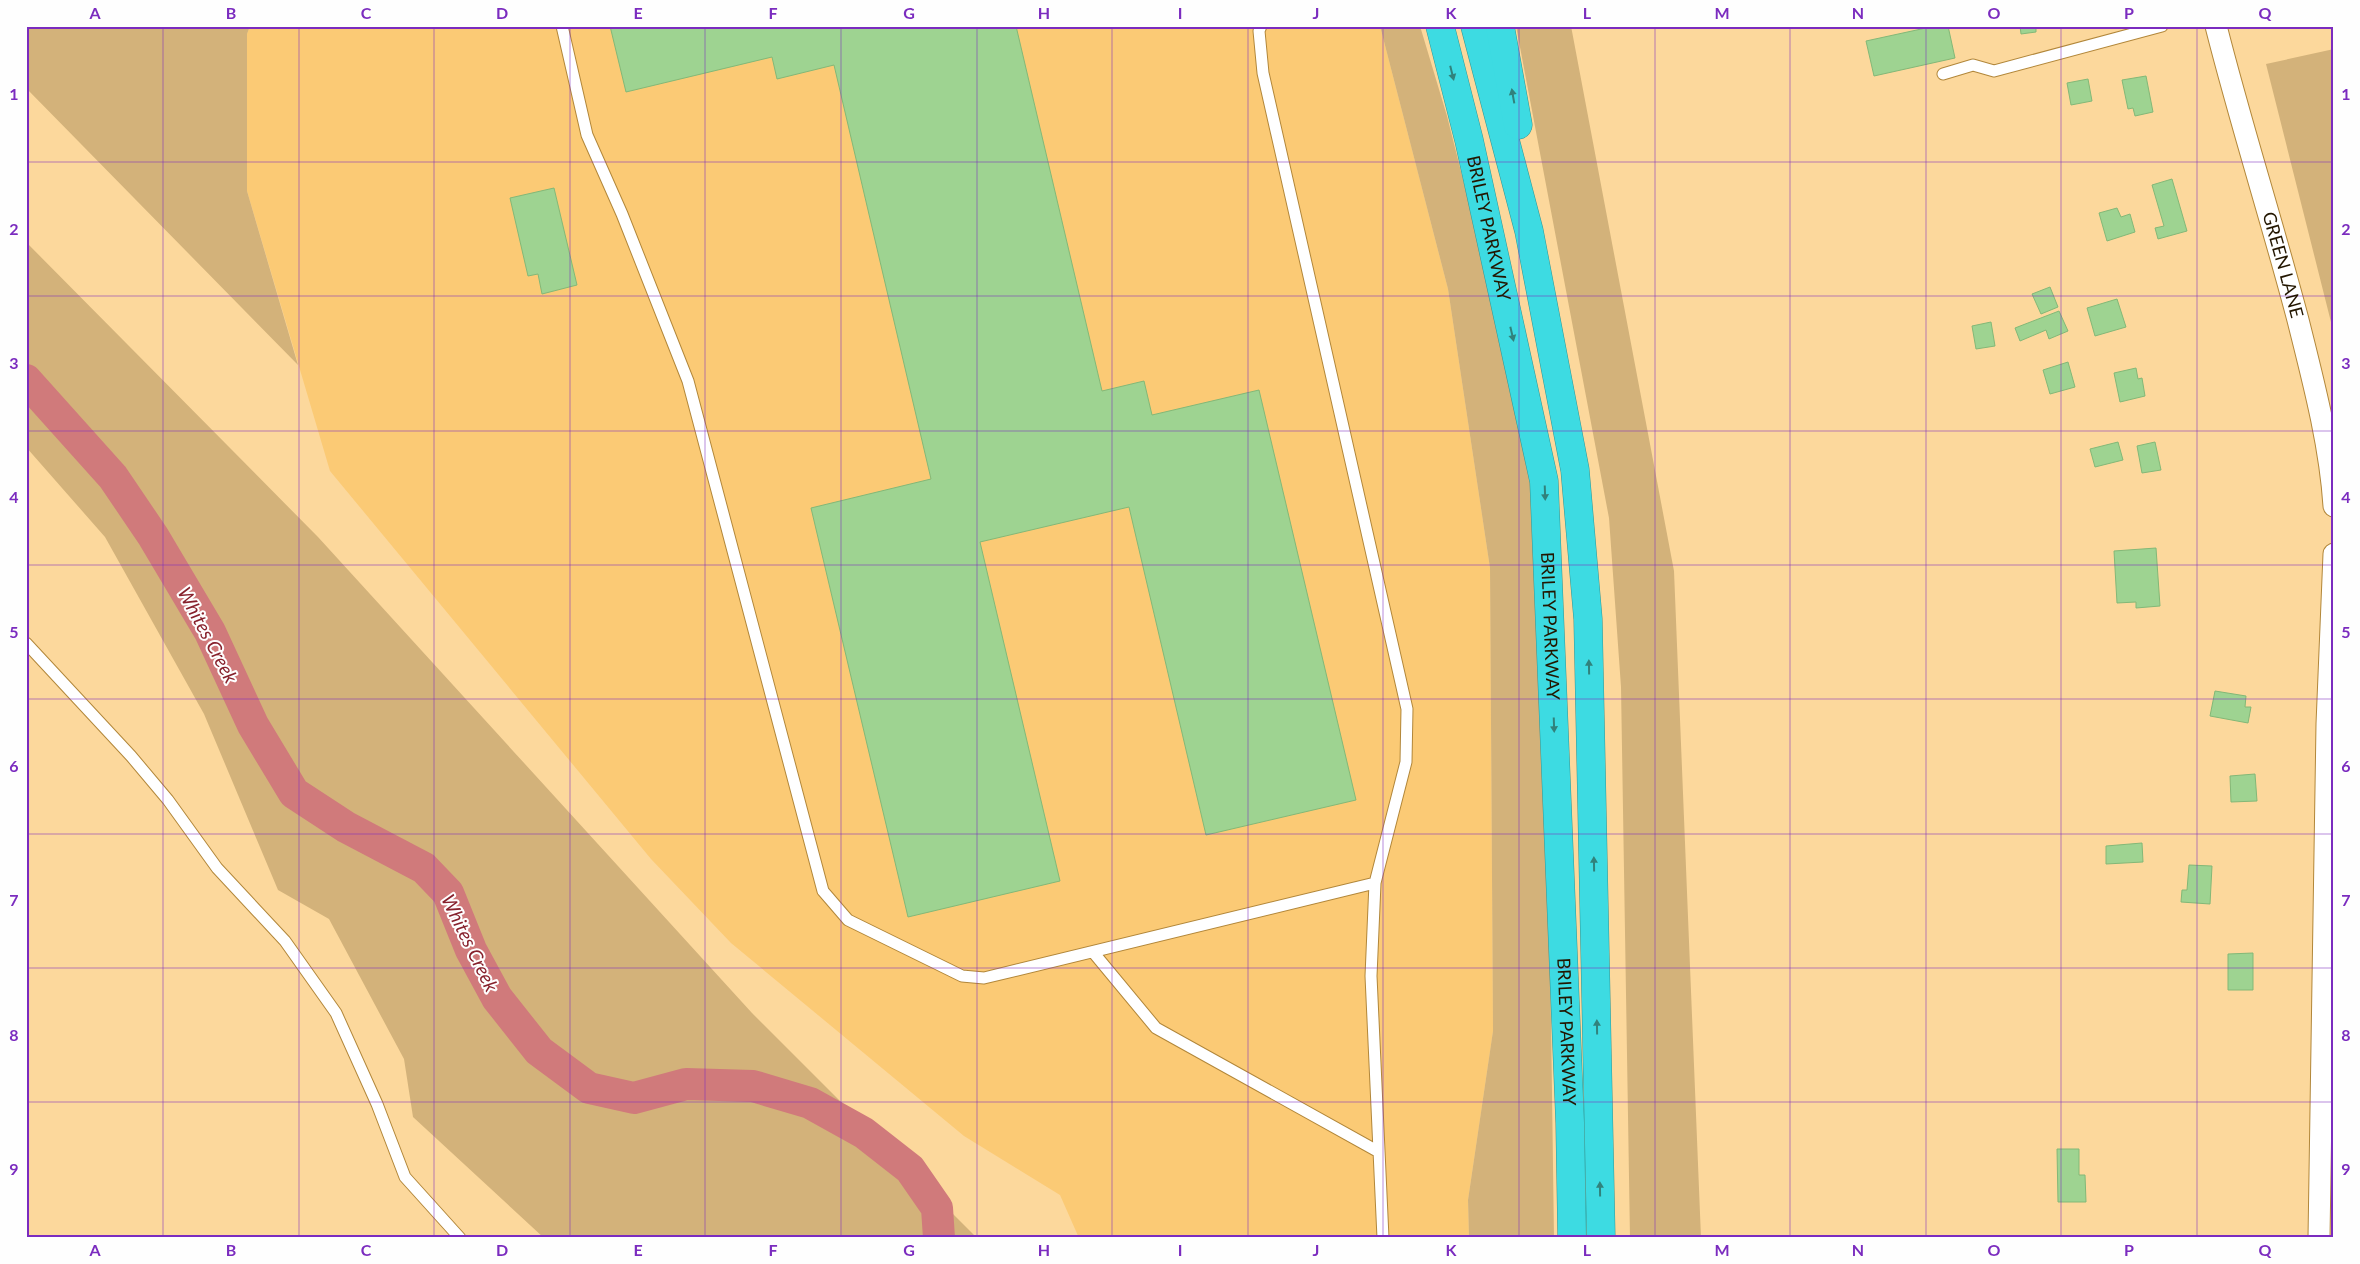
<svg xmlns="http://www.w3.org/2000/svg" width="2360" height="1264" font-family="Lato,sans-serif">
  <rect width="100%" height="100%" fill="#fcd89c"/>
  <path fill="#fbca75" d="M250,26H1380L1448,289L1490,568L1493,1031L1468,1200L1469,1238H1079L1060,1195L964,1136L731,943L651,859L330,471L247,191V34Z"/>
  <path fill="#d3b27a" d="M26,26H250L247,34V191L298,365L26,88Z
    M1380,26H1420L1447,116L1511,370L1531,482L1546,657L1554,1238H1469L1468,1200L1493,1031L1490,568L1448,289Z
    M1516,26H1571L1674,571L1701,1238H1630L1621,687L1609,518Z
    M2334,49V334L2266,64Z
    M26,242L318,537L752,1013L977,1238H544L413,1117L404,1059L329,919L278,890L204,714L105,537L26,447Z"/>
  <g fill="none" stroke-linecap="round" stroke-linejoin="round">
    <path stroke="#d07a7b" stroke-width="32" d="M26,380L113,477L153,536L210,632L253,725L294,793L346,827L424,868L448,893L471,950L497,998L539,1051L589,1088L634,1098L686,1084L753,1086L810,1103L864,1133L910,1169L937,1208L939,1238"/>
  </g>
  <path fill="#9ed391" stroke="#83b877" d="M610,26H1016L1102,391L1144,381L1152,415L1259,390L1356,800L1206,835L1129,507L980,542L1060,881L908,917L811,508L931,479L834,65L777,79L772,57L626,92Z
    M1935,26H1948L1955,58L1874,76L1866,41Z
    M2020,26H2036V32L2021,34Z
    M2146,76L2153,112L2135,116L2133,108L2128,109L2122,80Z
    M2088,79L2092,101L2071,105L2067,83Z
    M2172,179L2187,231L2158,239L2155,228L2164,226L2152,185Z
    M554,188L577,285L542,294L538,274L528,276L510,198Z
    M2117,208L2121,217L2130,214L2135,232L2107,241L2099,213Z
    M2050,287L2058,307L2041,314L2032,294Z
    M2117,299L2126,327L2095,336L2087,308Z
    M2059,311L2068,331L2049,339L2046,330L2020,341L2015,328Z
    M1991,322L1995,346L1976,349L1972,326Z
    M2068,362L2075,387L2050,394L2043,370Z
    M2136,368L2138,379L2142,378L2145,396L2120,402L2114,373Z
    M2118,442L2123,460L2095,467L2090,449Z
    M2155,442L2161,470L2142,473L2137,446Z
    M2156,548L2160,606L2136,608V602L2117,603L2114,551Z
    M2215,691L2246,696L2245,707H2251L2248,723L2210,716Z
    M2255,774L2257,801L2231,802L2230,776Z
    M2142,843L2143,862L2106,864V846Z
    M2189,865L2212,866L2210,904L2181,902L2182,890H2187Z
    M2253,953V990H2228V954Z
    M2057,1149H2079V1175H2085L2086,1202H2058Z"/>
  <g fill="none" stroke-linecap="round" stroke-linejoin="round">
    <defs>
      <path id="lane" d="M562,26L587,135L622,214L688,381L823,891L848,920L962,976L984,978L1375,883
        M1261,26L1259,31L1263,73L1407,709L1406,762L1375,883L1371,976L1383,1238
        M1943,74L1973,65L1994,71L2162,26
        M26,643L131,756L168,800L217,868L285,941L336,1013L377,1104L405,1177L460,1238
        M1093,952L1156,1028L1379,1152"/>
      <g id="street">
        <path id="s1" d="M2216,26C2241,125 2272,221 2298,320C2313,380 2330,444 2334,506"/>
        <path d="M2319,1238L2327,724L2334,554"/>
      </g>
      <g id="highway">
        <path id="s2" d="M1440,26L1469,140L1544,481L1570,1123L1572,1238"/>
        <path d="M1475,26L1529,231L1575,470L1588,619L1601,1238"/>
        <path d="M1500,26L1518,125"/>
      </g>
    </defs>
    <use href="#lane" stroke="#b2873a" stroke-width="13"/>
    <use href="#street" stroke="#b2873a" stroke-width="23"/>
    <use href="#highway" stroke="#349693" stroke-width="29"/>
    <use href="#lane" stroke="#fff" stroke-width="11"/>
    <use href="#street" stroke="#fff" stroke-width="21"/>
    <use href="#highway" stroke="#3ddbe2" stroke-width="28"/>
  </g>
  <defs><path id="oneway-solid" d="M-6-.8H1V-3.2L6.5 0L1 3.2V.8H-6Z" transform="scale(1.25)"/></defs>
  <g fill="#31827c">
    <use href="#oneway-solid" transform="translate(1452 73) rotate(76)"/>
    <use href="#oneway-solid" transform="translate(1513 96) rotate(-100)"/>
    <use href="#oneway-solid" transform="translate(1512 334) rotate(77)"/>
    <use href="#oneway-solid" transform="translate(1545 493) rotate(88)"/>
    <use href="#oneway-solid" transform="translate(1589 667) rotate(-91)"/>
    <use href="#oneway-solid" transform="translate(1554 725) rotate(88)"/>
    <use href="#oneway-solid" transform="translate(1594 864) rotate(-91)"/>
    <use href="#oneway-solid" transform="translate(1597 1027) rotate(-91)"/>
    <use href="#oneway-solid" transform="translate(1600 1189) rotate(-91)"/>
  </g>
  <path fill="none" stroke="#7b2cbf" stroke-width="1" stroke-opacity="0.55" d="M163,26V1238M299,26V1238M434,26V1238M570,26V1238M705,26V1238M841,26V1238M977,26V1238M1112,26V1238M1248,26V1238M1383,26V1238M1519,26V1238M1655,26V1238M1790,26V1238M1926,26V1238M2061,26V1238M2197,26V1238M26,162H2334M26,296H2334M26,431H2334M26,565H2334M26,699H2334M26,834H2334M26,968H2334M26,1102H2334"/>
  <g text-anchor="middle" stroke-width="4" stroke-linejoin="round" paint-order="stroke">
    <g font-size="18" fill="#231600" stroke="#fefefe">
      <text dy="6" stroke="none"><textPath href="#s2" startOffset="208">BRILEY PARKWAY</textPath></text>
      <text dy="6" stroke="none"><textPath href="#s1" startOffset="248">GREEN LANE</textPath></text>
      <text dy="6" stroke="none"><textPath href="#s2" startOffset="612">BRILEY PARKWAY</textPath></text>
      <text dy="6" stroke="none"><textPath href="#s2" startOffset="1018">BRILEY PARKWAY</textPath></text>
    </g>
    <g font-size="19" font-style="italic" fill="#87212c" stroke="#fefefe">
      <text transform="translate(208 635) rotate(62)" y="7">Whites Creek</text>
      <text transform="translate(470 943) rotate(64)" y="7">Whites Creek</text>
    </g>
  </g>
  <rect width="2360" height="1264" fill="none" stroke="#fefefe" stroke-width="55"/>
  <rect x="28" y="28" width="2304" height="1208" fill="none" stroke="#7b2cbf" stroke-width="2"/>
  <g font-size="16" text-anchor="middle" font-weight="bold" fill="#7b2cbf">
    <text x="95" y="19">A</text>
    <text x="231" y="19">B</text>
    <text x="366" y="19">C</text>
    <text x="502" y="19">D</text>
    <text x="638" y="19">E</text>
    <text x="773" y="19">F</text>
    <text x="909" y="19">G</text>
    <text x="1044" y="19">H</text>
    <text x="1180" y="19">I</text>
    <text x="1316" y="19">J</text>
    <text x="1451" y="19">K</text>
    <text x="1587" y="19">L</text>
    <text x="1722" y="19">M</text>
    <text x="1858" y="19">N</text>
    <text x="1994" y="19">O</text>
    <text x="2129" y="19">P</text>
    <text x="2265" y="19">Q</text>
    <text x="14" y="100">1</text>
    <text x="2346" y="100">1</text>
    <text x="14" y="235">2</text>
    <text x="2346" y="235">2</text>
    <text x="14" y="369">3</text>
    <text x="2346" y="369">3</text>
    <text x="14" y="503">4</text>
    <text x="2346" y="503">4</text>
    <text x="14" y="638">5</text>
    <text x="2346" y="638">5</text>
    <text x="14" y="772">6</text>
    <text x="2346" y="772">6</text>
    <text x="14" y="906">7</text>
    <text x="2346" y="906">7</text>
    <text x="14" y="1041">8</text>
    <text x="2346" y="1041">8</text>
    <text x="14" y="1175">9</text>
    <text x="2346" y="1175">9</text>
    <text x="95" y="1256">A</text>
    <text x="231" y="1256">B</text>
    <text x="366" y="1256">C</text>
    <text x="502" y="1256">D</text>
    <text x="638" y="1256">E</text>
    <text x="773" y="1256">F</text>
    <text x="909" y="1256">G</text>
    <text x="1044" y="1256">H</text>
    <text x="1180" y="1256">I</text>
    <text x="1316" y="1256">J</text>
    <text x="1451" y="1256">K</text>
    <text x="1587" y="1256">L</text>
    <text x="1722" y="1256">M</text>
    <text x="1858" y="1256">N</text>
    <text x="1994" y="1256">O</text>
    <text x="2129" y="1256">P</text>
    <text x="2265" y="1256">Q</text>
  </g>
</svg>
